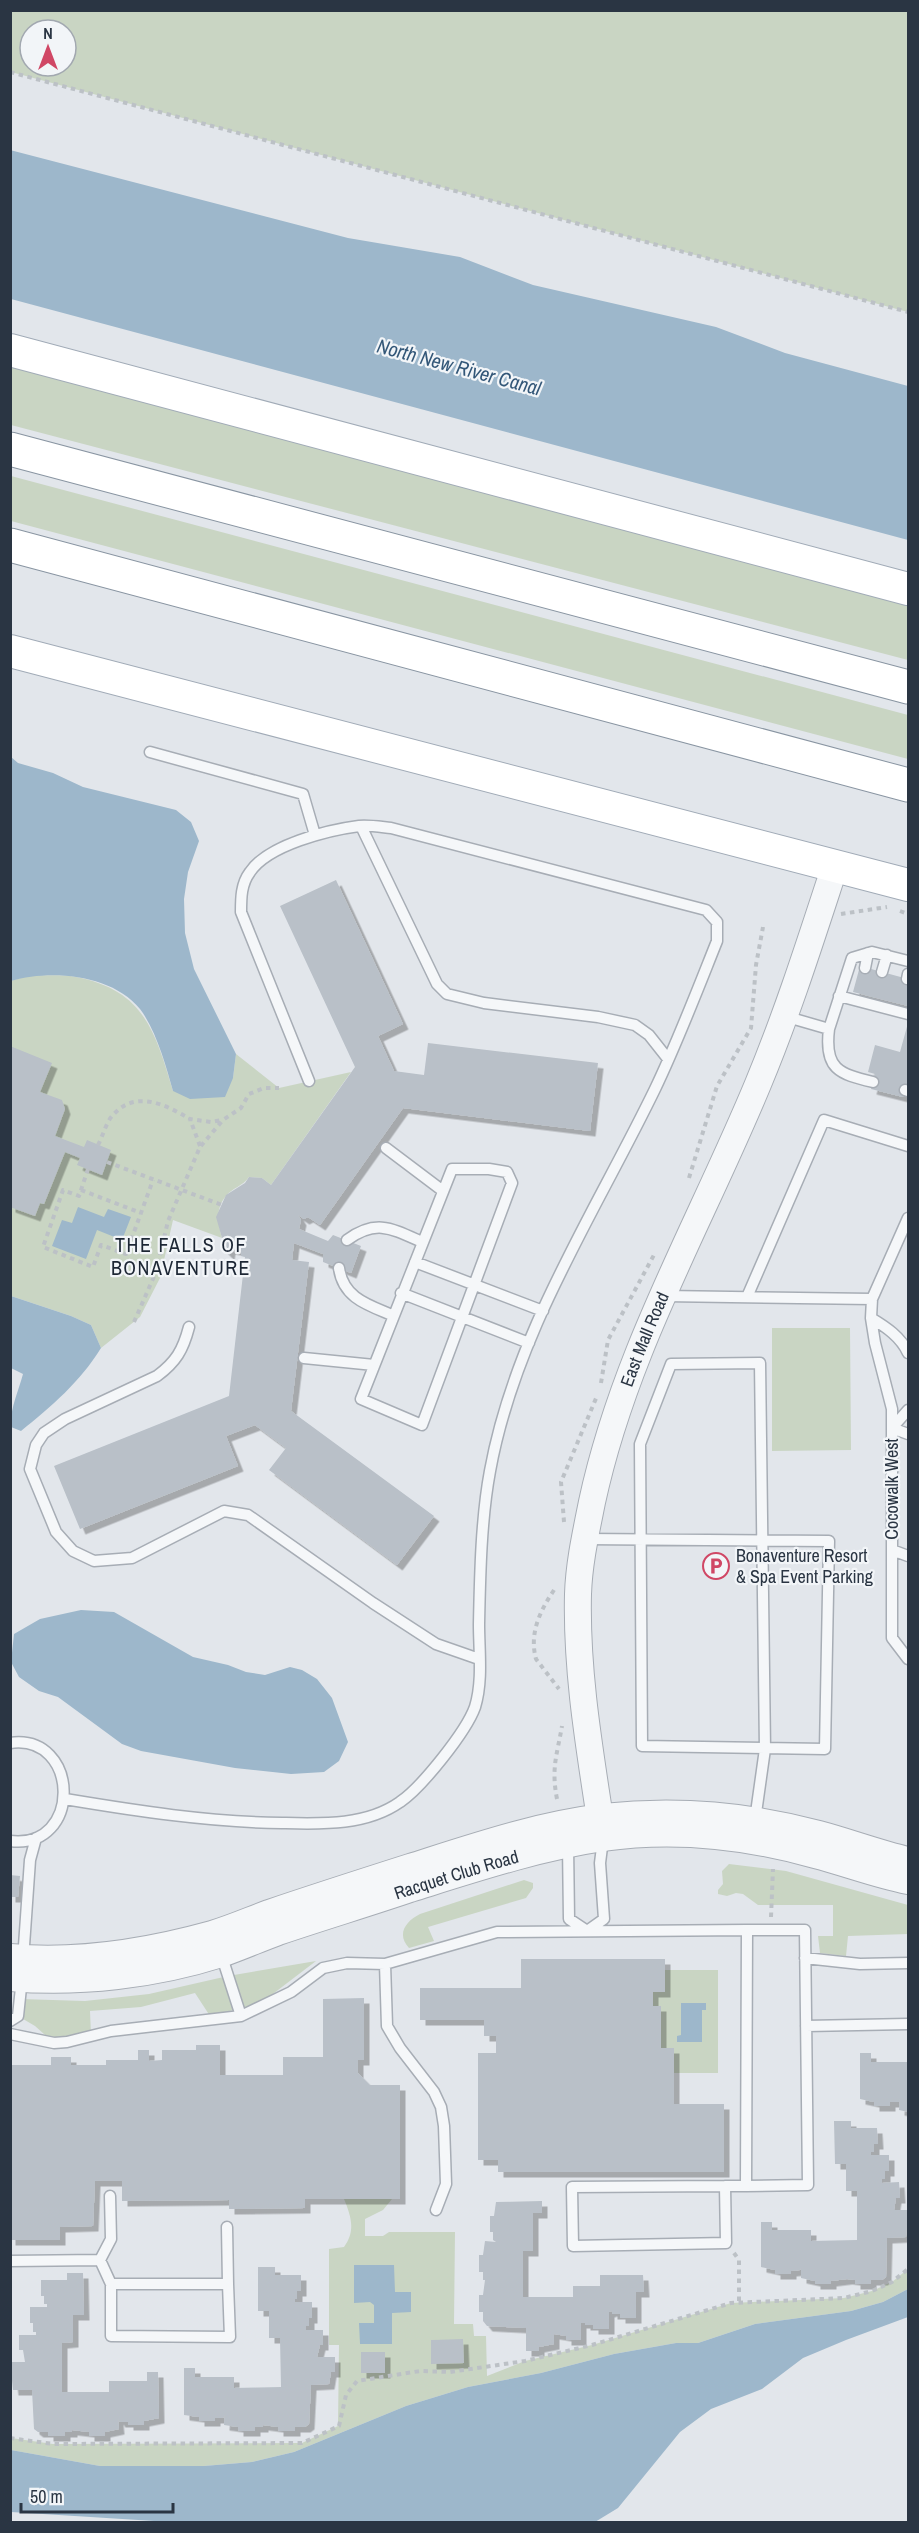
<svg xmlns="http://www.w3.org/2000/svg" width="919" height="2533" font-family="'Archivo Narrow',sans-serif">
  <defs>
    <filter id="shadow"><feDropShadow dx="5.5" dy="5.5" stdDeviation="0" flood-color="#0004"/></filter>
  </defs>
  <rect width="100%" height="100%" fill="#e2e6eb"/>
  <path fill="#c9d5c3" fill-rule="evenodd" d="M10,11H908V312L11,72ZM30,30H66V66H30Z
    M10,363L908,603V660L11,425Z
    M11,476L908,715V759L11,521Z
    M30,975C44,976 61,974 76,977C144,990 155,1031 173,1091L233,1078L236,1054L279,1088L351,1072L271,1185L262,1178L249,1177C243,1186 232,1188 226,1196C215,1209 218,1223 222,1238L173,1220L160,1278L140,1317L101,1348L91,1325L71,1316L11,1296V981Z
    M772,1328H850L851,1450L772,1451Z
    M729,1864L786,1871L908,1905V1934L848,1936L846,1956L820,1953L818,1936H833V1905H758L743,1894L736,1893L727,1896L718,1894V1890L723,1884L722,1871Z
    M524,1880L533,1883V1888L526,1898L428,1927L434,1941L409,1948C396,1934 406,1921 420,1914Z
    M316,1961L261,2003L210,2016L195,1993L141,2007L90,2011L91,2035L54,2043L35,2026L18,2016L20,1999L85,2001L149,1994L228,1976Z
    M665,1970H718V2073H674V2048H661V2006H653V1992Z
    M344,2199H392L383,2210L365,2219V2236H383L389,2232H455L454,2324H473L474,2336H486L487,2376L525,2361L592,2345L731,2303L844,2298L872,2291L892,2282L908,2269V2289L883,2302L851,2311L755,2324L698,2343H676L614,2354L541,2373L468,2387L406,2406L294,2452L252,2462L204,2466H100L11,2450V2438L53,2444L302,2443L338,2426L339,2345H329V2249L344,2247C356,2231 351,2216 344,2199Z"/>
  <path fill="#9db7cb" d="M10,150L348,238L460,257L533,285L716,327L785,353L908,386V540L11,299Z
    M11,757L18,763L53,773L83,787L176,810L191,822L199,841L188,872L184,899L185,933L194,969L236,1054L233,1078L225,1097L190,1099L173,1091C166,1066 156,1030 140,1009C112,974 50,969 11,981Z
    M78,1207L104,1217L108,1209L131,1217L122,1240L97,1230L86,1259L52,1246L62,1220L72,1223Z
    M11,1296L71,1316L91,1325L101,1348C80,1382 52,1406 21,1431L11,1427C10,1408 18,1393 23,1374L11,1368Z
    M81,1610L114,1612L193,1657L228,1665L246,1672L265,1675L290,1667L302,1670L317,1679L332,1698L348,1742L339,1761L324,1772L291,1774L235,1768L141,1751L122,1744L58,1697L39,1691L19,1677L11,1662L14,1634L40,1619Z
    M681,2003H706V2010H702V2042H677V2036L681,2035Z
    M354,2265H394L395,2292H411V2312L392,2313V2344H360L359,2323H374V2305L370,2302L354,2303Z
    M908,2289V2317L846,2340L803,2358L762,2389L711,2409L680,2432L618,2508L595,2522H170L11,2512V2450L100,2466H204L252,2462L294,2452L406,2406L468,2387L541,2373L614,2354L676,2343H698L755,2324L851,2311L883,2302Z"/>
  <path fill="#b9c0c8" filter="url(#shadow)" d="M336,880L403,1024L378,1036L394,1071L424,1075L428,1043L598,1063L590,1131L403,1108L320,1225L308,1217L304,1219L298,1215L301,1220L299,1229L328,1241L333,1235L361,1246L351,1273L323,1262V1254L294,1243L292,1260L309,1262L291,1411L434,1516L397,1565L269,1470L286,1448L255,1425L226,1436L238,1466L80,1529L54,1466L229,1396L245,1257L241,1256V1251L230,1249L229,1255L221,1247L222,1238L216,1217L226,1195L245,1183L249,1177L262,1178L271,1185L355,1067L280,906Z
    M860,966L908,979V1006L853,992Z
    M908,1023V1080L903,1097L871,1089L875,1074L868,1072L875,1045L900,1052Z
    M10,1046L52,1063L40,1092L62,1100L65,1109L55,1136L84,1147L87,1140L111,1150L102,1175L77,1165L80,1158L65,1152L44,1204L40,1203L35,1216L10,1207Z
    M10,1875L20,1876L18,1897H10Z
    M521,1959H665V1992H653V2006H661V2048H674V2104H724V2172H498V2160H478V2053H496V2036H484V2020H420V1988H521Z
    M364,1998V2060H358V2073L370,2085H400V2199H305V2208L229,2209V2200L122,2201V2181H95L93,2226L60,2227V2240H10V2065H51V2057H71V2065H106V2060H138V2050H149V2061L162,2060V2050H196V2045H220V2075H283V2057H323V1999Z
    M860,2053H871V2062H908V2112L899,2110L900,2099L899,2102H890V2106H874V2102L860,2099Z
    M834,2121H851V2128H877L878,2144H874V2152H871V2155H889V2171H885V2179H882V2183L899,2182L900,2198H896L894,2210H908L906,2237L887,2238L886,2277L882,2280H871V2284H855V2280L847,2279L831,2281V2284H815V2281L801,2278V2268L800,2270L791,2271V2274H775V2270L761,2267V2222H772V2230H811V2241L857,2240V2191H846V2164H835Z
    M542,2201V2213H533V2251H523V2297H573V2286H600V2275H643L644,2292H636V2318H620V2314H612V2311L609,2312V2329H593V2325H585V2323H581V2340H566V2336L554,2334V2344L539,2347V2351H526V2328L487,2326L483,2321V2312H479V2295H483L485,2280H483V2272H479V2255H483L485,2241L496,2242L493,2240V2232H490V2216H494L496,2202Z
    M258,2267H275V2275H301V2291H297V2299H295V2302H312V2318H309V2326H306V2330H323V2345H320L317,2357H335V2372H331L329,2384L311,2385L309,2424L305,2427H295V2431H278V2427L263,2425V2427H255V2431H238V2427L224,2425L225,2415L223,2418H215V2421H199V2417L184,2415V2368H195V2377H234V2388L281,2387L280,2338H269V2311H258Z
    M67,2273H83L84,2315H73V2342L62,2343V2392H109V2381H147V2372H158L159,2418L144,2421V2425H128V2422H120L118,2419L119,2429L105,2432V2436H89V2432L72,2430V2432H65V2436H48V2432H38L34,2429L32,2390H13L10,2362H25L23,2350H19V2335H36V2332H33V2323H30V2307H47V2304H44V2296H41V2280H67Z
    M463,2339L464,2363L431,2364V2340Z
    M361,2352H385V2373H361Z"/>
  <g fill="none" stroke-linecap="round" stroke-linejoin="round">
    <defs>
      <path id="service" d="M150,752L303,794L315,835
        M361,826L437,984L447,994L484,1003L598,1017L635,1025L649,1035L668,1059
        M865,968L868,953
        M882,972L887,955
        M907,979L908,974
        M839,996L908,1014
        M784,1016L829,1029L852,958L872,952L908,961
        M829,1029C824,1069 839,1074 873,1082
        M905,1090L908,1091
        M386,1148L443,1191
        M452,1169H489L507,1172L512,1183L422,1425L361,1399Z
        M908,1218L872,1299L871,1318L875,1343L892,1409V1638L908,1659
        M347,1240C376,1219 391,1228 422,1242
        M415,1262L543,1311
        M339,1268C343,1298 368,1305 392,1315
        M401,1293L529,1343
        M665,1296L872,1299
        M747,1297L824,1120L908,1146
        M871,1318C886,1327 901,1337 908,1353
        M189,1327C183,1350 176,1362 157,1376L65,1419L44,1433L36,1445L30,1469L56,1532L73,1551L94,1561L132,1558L224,1511L248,1515L373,1603L436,1644L479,1659
        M304,1358L374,1365
        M892,1428L908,1410
        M892,1428L908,1434
        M585,1539C666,1540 748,1540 829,1541L825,1749L642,1746L640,1444L671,1364L760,1363L765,1749L755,1820
        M892,1550L908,1556
        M10,1743C80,1733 83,1850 10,1841
        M65,1799C137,1811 208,1822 282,1823C321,1824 366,1826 400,1802C421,1788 466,1732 475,1707C483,1681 479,1651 479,1624C480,1576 481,1519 490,1471C515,1333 595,1213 655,1089C678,1041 697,991 717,941V922L706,910L391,828C381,827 369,825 359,826C328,830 268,845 250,872C241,884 241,898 241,912L309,1081
        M568,1845L569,1919L587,1931L604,1919L600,1863L603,1839
        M221,1954L241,2016
        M805,1958L860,1964L908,1963
        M23,1960L30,1860L36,1838
        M385,1964L387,2026L400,2048L434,2092L441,2107L444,2126L446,2184L436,2210
        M10,2021L18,2016L22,1978
        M806,2026L908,2024
        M10,2034L54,2043L67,2042L111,2031L241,2016L291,1992L323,1968L347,1963L385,1964L497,1932L747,1930L746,2186H725L572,2187L573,2246L726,2243L725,2186
        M746,2186L808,2185L805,1930H747
        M110,2196L111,2239L100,2260L111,2284H228L227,2227
        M10,2261L100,2260
        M111,2284V2336L230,2337L228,2284"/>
      <g id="tertiary">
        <path id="s1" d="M603,1838C591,1757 576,1676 578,1594C579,1563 586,1532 592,1502C624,1353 700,1224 758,1084C788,1012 811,939 835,866"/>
        <path d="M10,1957C78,1963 147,1952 212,1934C232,1928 250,1920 269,1913C316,1897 363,1882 410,1867C473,1847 537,1825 603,1817C676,1809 748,1815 819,1834C849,1842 878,1853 908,1860"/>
        <path id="s2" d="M10,1978C80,1984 155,1975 221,1954C241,1947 259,1939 278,1932C322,1917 366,1904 410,1889C474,1869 537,1848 603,1838C673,1828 747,1836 815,1855C846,1863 877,1875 908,1881"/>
      </g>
      <path id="primary" d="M10,350L908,589
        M10,651L908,885"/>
      <path id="motorway" d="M10,449L908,687
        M10,545L908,785"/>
    </defs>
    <use href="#service" stroke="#a7adb5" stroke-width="13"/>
    <use href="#tertiary" stroke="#a7adb5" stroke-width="28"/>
    <use href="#primary" stroke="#a1abb7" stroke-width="34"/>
    <use href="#motorway" stroke="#8995a2" stroke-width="35"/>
    <path stroke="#bcc1c6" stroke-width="4" stroke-dasharray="4.5 4.5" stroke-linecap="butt" d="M10,72L908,312
      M900,911L908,914
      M841,914L887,907
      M98,1145C103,1136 106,1122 113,1115C136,1089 166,1105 190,1119
      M200,1146L190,1119L211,1122L222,1120
      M107,1162L222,1205
      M88,1169L79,1196L63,1190L43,1247L93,1267L101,1245L126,1254L153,1180
      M689,1178L717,1086L751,1028L756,965L763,927
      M81,1190L141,1213
      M134,1322L156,1272L168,1221L200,1147L223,1120L241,1108L249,1094L264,1088H279
      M601,1383L608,1340L655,1253
      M564,1522L561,1482L597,1396
      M554,1590C540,1611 529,1633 536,1659L559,1689
      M557,1799C551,1768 557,1755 562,1726
      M771,1917L773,1869
      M734,2253L739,2260V2302
      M10,2438L53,2444L302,2443L339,2426L346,2395L357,2381L420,2371L450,2372L525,2361L592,2345L731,2303L844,2298L872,2291L892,2282L908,2269"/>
    <use href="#service" stroke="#f5f7f9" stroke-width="10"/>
    <use href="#tertiary" stroke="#f5f7f9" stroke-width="26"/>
    <use href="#primary" stroke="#fff" stroke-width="32"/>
    <use href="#motorway" stroke="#fff" stroke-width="33"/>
  </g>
  <defs>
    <symbol id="parking-ring" viewBox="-11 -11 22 22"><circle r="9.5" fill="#f2f5f8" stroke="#d04765" stroke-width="1.5"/><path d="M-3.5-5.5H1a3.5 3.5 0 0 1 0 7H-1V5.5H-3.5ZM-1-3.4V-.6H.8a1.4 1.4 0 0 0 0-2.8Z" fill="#d04765"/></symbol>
  </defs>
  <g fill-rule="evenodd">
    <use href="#parking-ring" x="701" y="1551" width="30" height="30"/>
  </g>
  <g text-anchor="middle" stroke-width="4.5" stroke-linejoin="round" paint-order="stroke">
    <g font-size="18" fill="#2a3543" stroke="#f2f5f8">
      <text dy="6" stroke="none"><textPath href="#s1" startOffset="510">East Mall Road</textPath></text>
      <text transform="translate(892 1489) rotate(-90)" y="6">Cocowalk West</text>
      <text dy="6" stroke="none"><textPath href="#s2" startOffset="462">Racquet Club Road</textPath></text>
    </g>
    <g font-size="18" fill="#2a3543" stroke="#f2f5f8" text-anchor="start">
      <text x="736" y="1562">Bonaventure Resort<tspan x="736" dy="21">&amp; Spa Event Parking</tspan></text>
    </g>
    <g font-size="20" font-style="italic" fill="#335778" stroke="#f2f5f8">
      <text transform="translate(459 367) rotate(15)" y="7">North New River Canal</text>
    </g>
    <g font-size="20" letter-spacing="1.5" fill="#1c2634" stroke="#f2f5f8">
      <text x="181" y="1252">THE FALLS OF<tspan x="181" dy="23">BONAVENTURE</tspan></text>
    </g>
  </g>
  <rect width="919" height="2533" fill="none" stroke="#2a3543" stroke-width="24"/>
  <g transform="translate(48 48)"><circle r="28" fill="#f2f5f8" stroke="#a2a8b0" stroke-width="1.5"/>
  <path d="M0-4.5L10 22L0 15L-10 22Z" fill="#d04765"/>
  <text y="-9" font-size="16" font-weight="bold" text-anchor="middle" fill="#2a3543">N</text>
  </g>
  <path d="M21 2503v9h152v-9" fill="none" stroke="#2a3543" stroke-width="3"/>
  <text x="30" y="2503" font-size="18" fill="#2a3543" stroke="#f2f5f8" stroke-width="4.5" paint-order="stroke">50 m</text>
</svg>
